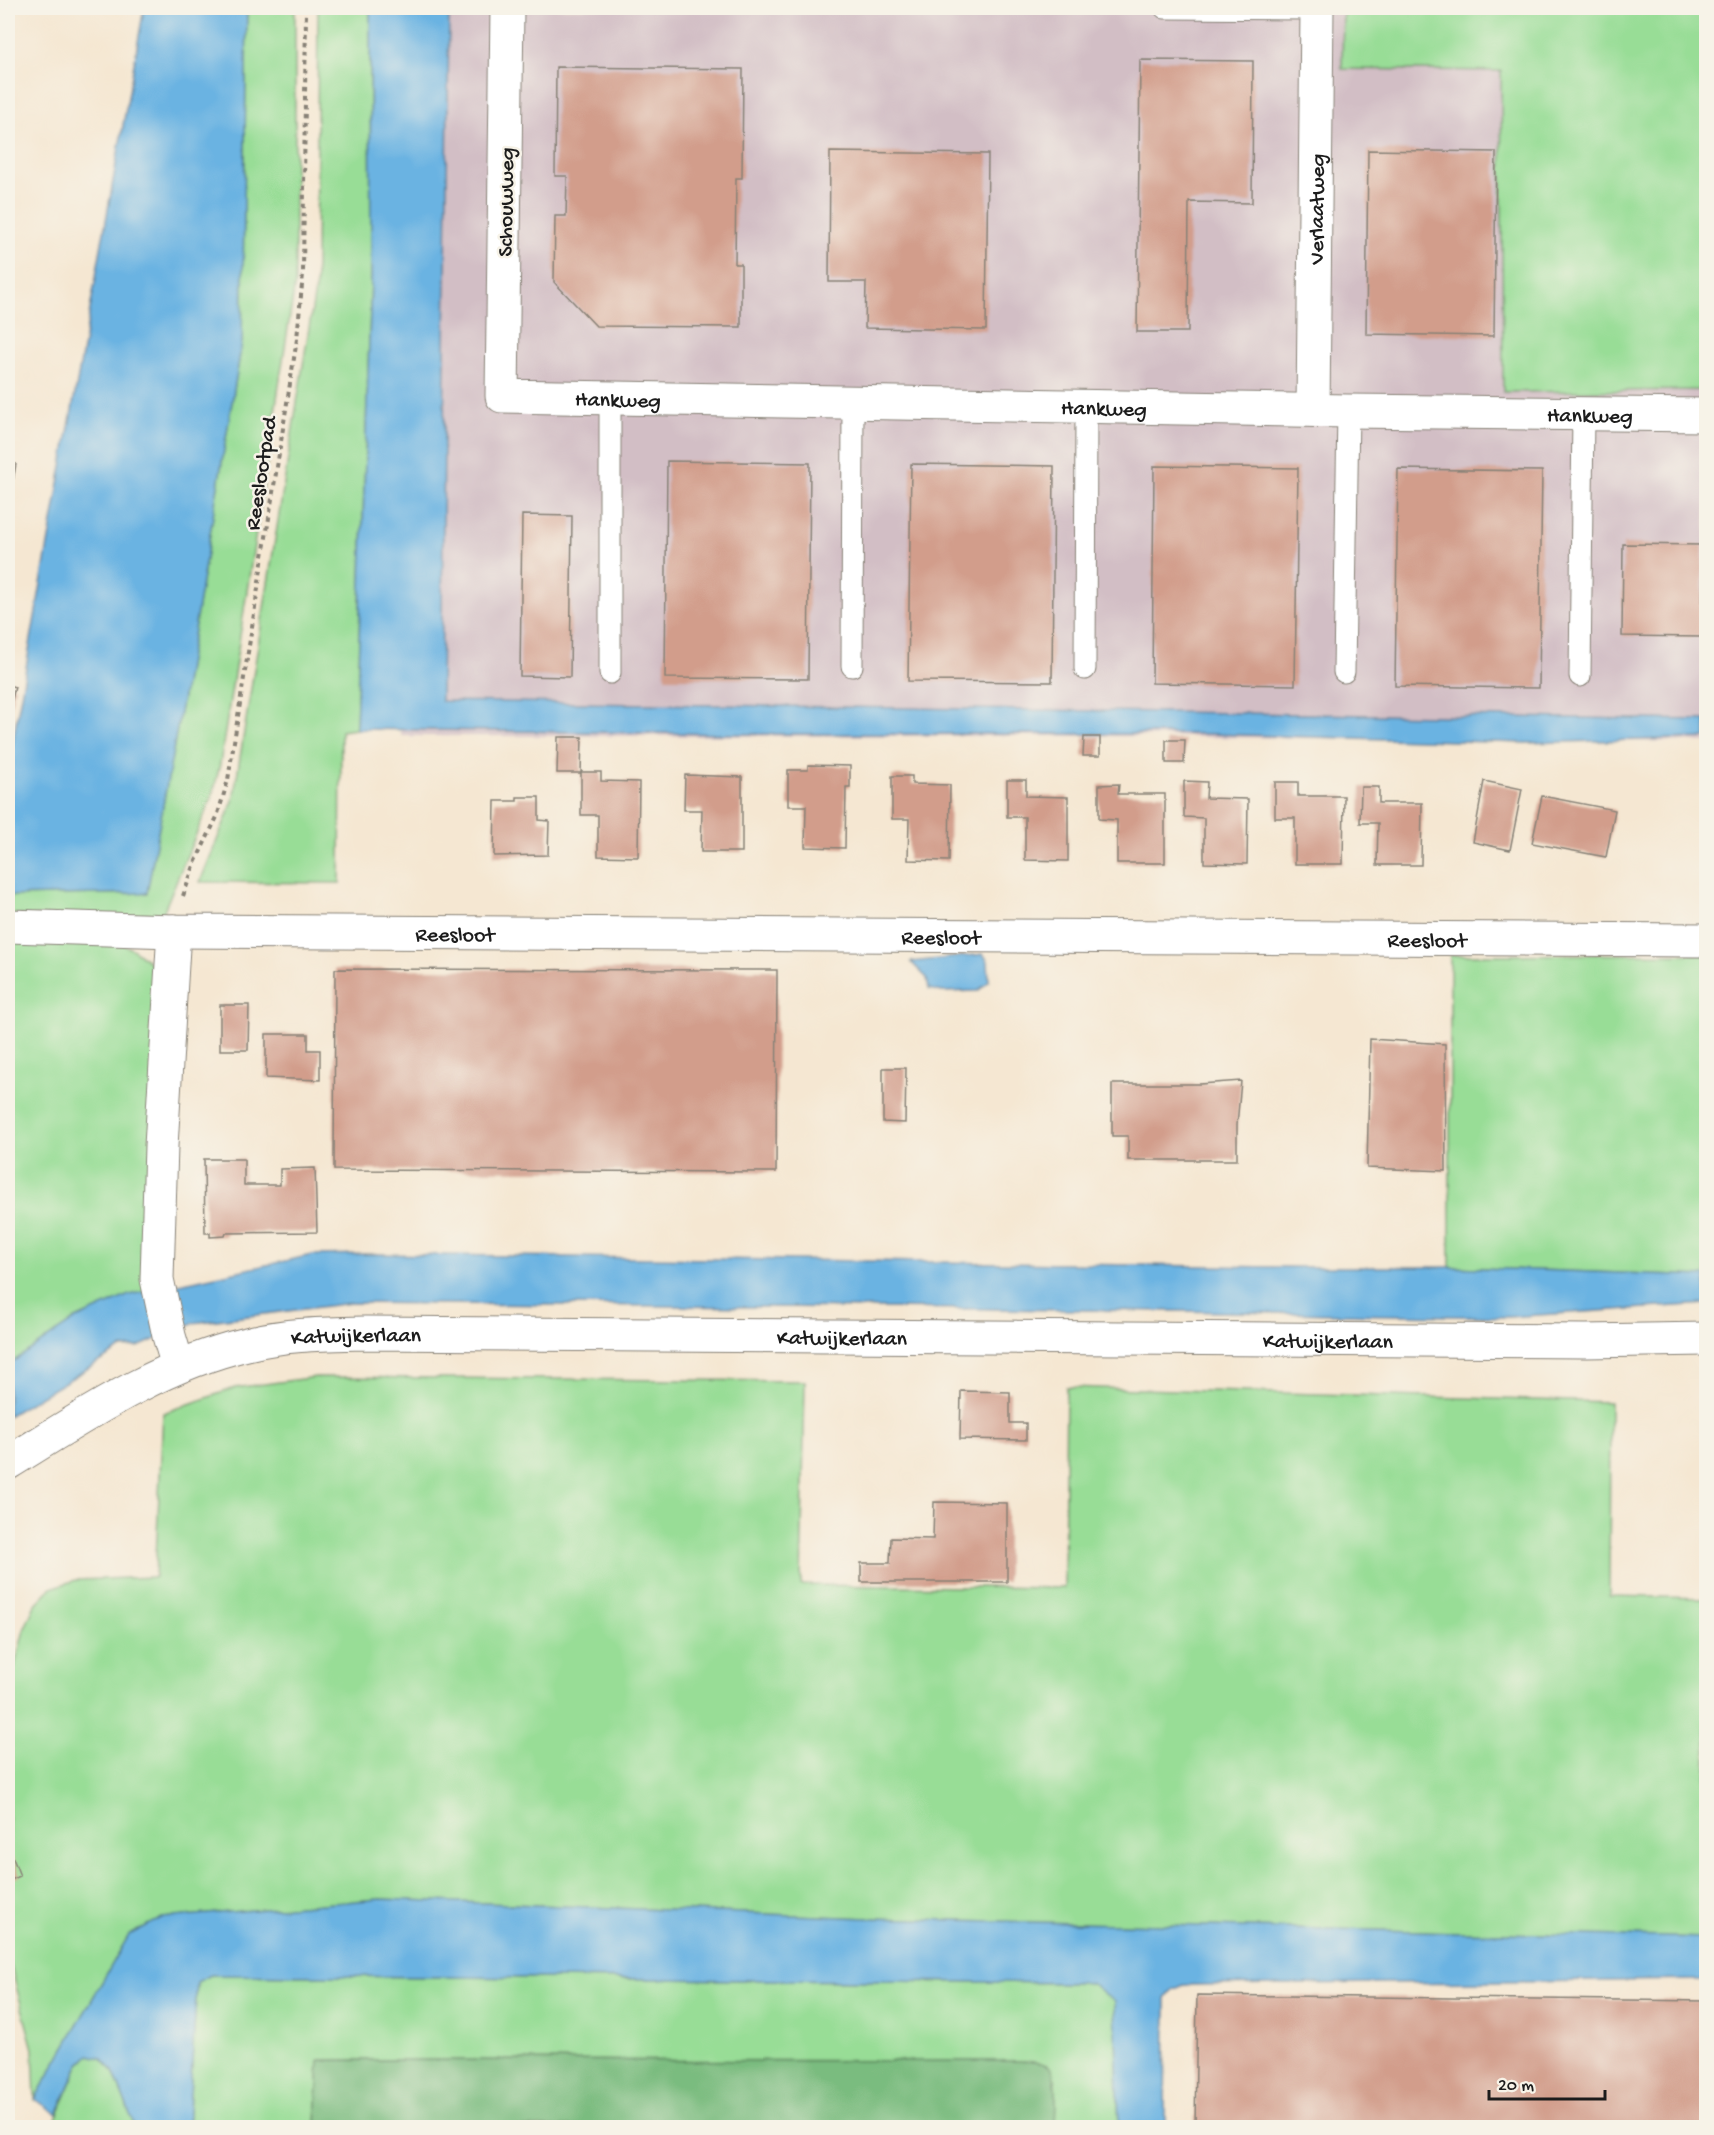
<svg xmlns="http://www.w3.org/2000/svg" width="1714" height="2135" font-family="'Gochi Hand',sans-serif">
  <rect width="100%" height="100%" fill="#f7f3e8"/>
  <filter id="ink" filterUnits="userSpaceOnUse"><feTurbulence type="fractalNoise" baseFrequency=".0167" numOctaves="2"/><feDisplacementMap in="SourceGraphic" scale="12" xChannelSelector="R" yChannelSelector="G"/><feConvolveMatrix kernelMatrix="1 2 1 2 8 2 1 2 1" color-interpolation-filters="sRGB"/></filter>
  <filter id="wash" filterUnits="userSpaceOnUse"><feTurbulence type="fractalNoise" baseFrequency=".008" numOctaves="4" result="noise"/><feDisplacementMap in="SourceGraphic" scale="24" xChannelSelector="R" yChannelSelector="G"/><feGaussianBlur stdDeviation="1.35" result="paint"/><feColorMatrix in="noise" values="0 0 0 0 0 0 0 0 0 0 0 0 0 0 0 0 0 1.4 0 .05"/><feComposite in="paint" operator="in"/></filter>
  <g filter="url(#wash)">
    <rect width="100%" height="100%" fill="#f5e7d2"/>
    <path fill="#d2bec5" d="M419,8H1706V742L1097,736H401Z"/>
    <path fill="#98dd96" stroke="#5a7c59" stroke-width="1.5" d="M247,8H295V283L220,764L213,794L160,920L8,915V896L147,893L183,696L242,342Z
      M318,8H370L371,280L356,729L341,731L340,883L200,882L233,801L316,284Z
      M1343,8H1706V390L1503,392L1501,71L1342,69Z
      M8,939L116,941L134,950L153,965L159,995L150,1289L76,1319L8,1365Z
      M1706,954V1276L1450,1267V955Z
      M316,1377L805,1381L801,1585L1064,1588L1066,1387L1610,1402L1609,1596L1706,1598V1938L868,1918L380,1899L163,1918L129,1935L35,2099L33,2049L8,1956V1692L24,1630L35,1605L51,1588L76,1580L155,1577L163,1413L235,1388Z
      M211,1975L1092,1983L1115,2002L1119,2127H1055L1056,2081L1047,2065L1024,2061L319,2060L316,2127L188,2128L197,1981Z
      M89,2055L101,2058L113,2071L135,2127L52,2128L79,2065Z"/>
    <path fill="#7abc7f" stroke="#4b6c4e" stroke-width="1.5" d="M319,2060L1024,2061C1031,2062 1042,2062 1048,2066C1060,2074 1055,2114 1055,2127H316Z"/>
    <path fill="#6bb3e2" stroke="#44687f" stroke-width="1.5" d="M144,8H247L242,342L183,696L147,893L8,896V768Z
      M370,8H449L441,701L1706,720V738L1526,743L1207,734H736L356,729L371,280Z
      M983,954L988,961L989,981L978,991L942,992L929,989L927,978L911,962Z
      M374,1254L1274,1267H1450L1706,1276V1304L1508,1317L1177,1311L351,1303L193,1323L138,1347L122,1348L8,1416V1365L76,1319L129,1295L312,1255Z
      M380,1899L868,1918L1706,1938V1980L1184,1985L1172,1990L1166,1999L1165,2127L1119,2128L1115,2002L1092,1983L211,1975L197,1982L188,2127H135L113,2071L101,2058L89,2055L79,2065L57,2114L35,2099L129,1935L162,1918Z"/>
    <g id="blocks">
      <path fill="#d29d8b" d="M1140,60L1253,61L1252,203L1189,202L1188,332H1137Z
        M556,67L743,69L742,178H736L735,264H741V327L596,326L554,282L555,216H566L567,176H555Z
        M1368,150L1496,152L1494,336L1366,334Z
        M830,152L988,154L986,330L865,328L866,282H829Z
        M667,461L810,463L808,679L665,678Z
        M8,463L16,464L9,505H8Z
        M911,464L1054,466L1052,682L908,681Z
        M1154,466L1298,468L1295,685L1152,683Z
        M1398,469L1542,471L1539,688L1395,686Z
        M522,515L572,516L570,677L520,676Z
        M1623,544L1703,545L1702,637L1622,636Z
        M8,685L15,687L9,711L8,710Z
        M558,737H582L581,773H557Z
        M1084,737H1100V756H1083Z
        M1166,740H1185L1184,763H1166Z
        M808,765L850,766V787H846L845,848L805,847L806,806H788V770H808Z
        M581,772H601V781L639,782L638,857L598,856V815H581Z
        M685,775L742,777V852H701L702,810H684Z
        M892,776H912V784L950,785L949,861L908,860L909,819H892Z
        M1007,780H1026V796L1068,797V861L1025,860V817H1007Z
        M1184,781L1207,782L1206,798L1248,799L1247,864L1204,863V818L1184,817Z
        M1484,781L1522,789L1510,850L1473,842Z
        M1275,782H1298V796H1344L1343,864H1295V818H1275Z
        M1119,784L1118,794H1165V863H1117V820L1099,819V785Z
        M1361,787H1379V803H1422L1421,865H1377L1378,823H1360Z
        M1542,796L1615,810L1606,857L1532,843Z
        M517,797H539V820L549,821L548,855L494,856L495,801H517Z
        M335,969L777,970L776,1172L334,1170Z
        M220,1005H249L248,1050H220Z
        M266,1034H308V1050H320V1080L266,1078Z
        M1370,1039L1445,1044L1446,1171L1367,1168Z
        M883,1068H906L905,1123L883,1122Z
        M1241,1081L1237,1125V1160H1128V1136H1112V1084H1200Z
        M204,1159H244V1185H280V1169L315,1168L317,1232L226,1233L225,1236L210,1237V1233H205Z
        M961,1391L1010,1392V1423H1026V1440L960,1439Z
        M934,1502L1007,1503V1582H861V1563H890L891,1538L933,1539Z
        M13,1858L20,1876L8,1881V1860Z
        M1197,1995L1706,2001V2128H1195Z"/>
    </g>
  </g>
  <g filter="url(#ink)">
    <use href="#blocks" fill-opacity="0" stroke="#888277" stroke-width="1.5"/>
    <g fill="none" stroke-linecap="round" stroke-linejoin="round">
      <defs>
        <path id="service" d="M1165,8L1317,9
          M610,399V673
          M852,666L853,403
          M1085,669L1086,407
          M1344,672L1348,411
          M1580,676L1583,414"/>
        <g id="minor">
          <path id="s1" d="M507,8L502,396L1348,411L1706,415"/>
          <path id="s2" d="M1313,410L1317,8"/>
          <path id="s3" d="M8,926L174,931L1706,940"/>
          <path d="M174,931L161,1146L157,1279L169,1336L178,1366"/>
        </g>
        <g id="tertiary">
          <path id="s4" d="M8,1463C84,1416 159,1365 247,1344C285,1334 326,1334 365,1333L1586,1341L1706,1339"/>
        </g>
      </defs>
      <use href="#service" stroke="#888277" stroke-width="23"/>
      <use href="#minor" stroke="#888277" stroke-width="35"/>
      <use href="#tertiary" stroke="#888277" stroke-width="35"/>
      <path stroke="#888277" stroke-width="4" stroke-dasharray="4.5 4.5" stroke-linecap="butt" d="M183,896L195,863L217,817L228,780L297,339L303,274L306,8"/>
      <use href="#service" stroke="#fff" stroke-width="21"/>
      <use href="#minor" stroke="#fff" stroke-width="33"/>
      <use href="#tertiary" stroke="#fff" stroke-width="33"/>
    </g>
  </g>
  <g text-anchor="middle" stroke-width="5" stroke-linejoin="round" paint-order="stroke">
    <g font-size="22" fill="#1c1c1c" stroke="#f7f3e8">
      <text transform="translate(504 202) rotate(-89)" y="8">Schouwweg</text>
      <text dy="8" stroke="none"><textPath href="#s2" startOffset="201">Verlaatweg</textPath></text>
      <text dy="8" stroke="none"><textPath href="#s1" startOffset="504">Hankweg</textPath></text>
      <text dy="8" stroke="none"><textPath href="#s1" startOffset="990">Hankweg</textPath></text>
      <text dy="8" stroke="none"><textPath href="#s1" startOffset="1476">Hankweg</textPath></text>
      <text transform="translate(259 473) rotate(-81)" y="8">Reeslootpad</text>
      <text dy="8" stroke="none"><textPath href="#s3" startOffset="447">Reesloot</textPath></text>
      <text dy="8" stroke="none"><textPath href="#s3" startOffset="933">Reesloot</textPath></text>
      <text dy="8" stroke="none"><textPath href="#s3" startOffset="1419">Reesloot</textPath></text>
      <text dy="8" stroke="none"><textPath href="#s4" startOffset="378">Katwijkerlaan</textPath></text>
      <text dy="8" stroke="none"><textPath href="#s4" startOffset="864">Katwijkerlaan</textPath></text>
      <text dy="8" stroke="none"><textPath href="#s4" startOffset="1350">Katwijkerlaan</textPath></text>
    </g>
  </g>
  <rect width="1714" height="2135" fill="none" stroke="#f7f3e8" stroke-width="30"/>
  <path d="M1489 2090v9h116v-9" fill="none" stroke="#1c1c1c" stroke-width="3"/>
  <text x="1498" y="2090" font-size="18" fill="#1c1c1c" stroke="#f7f3e8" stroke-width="4.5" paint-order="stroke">20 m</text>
</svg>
